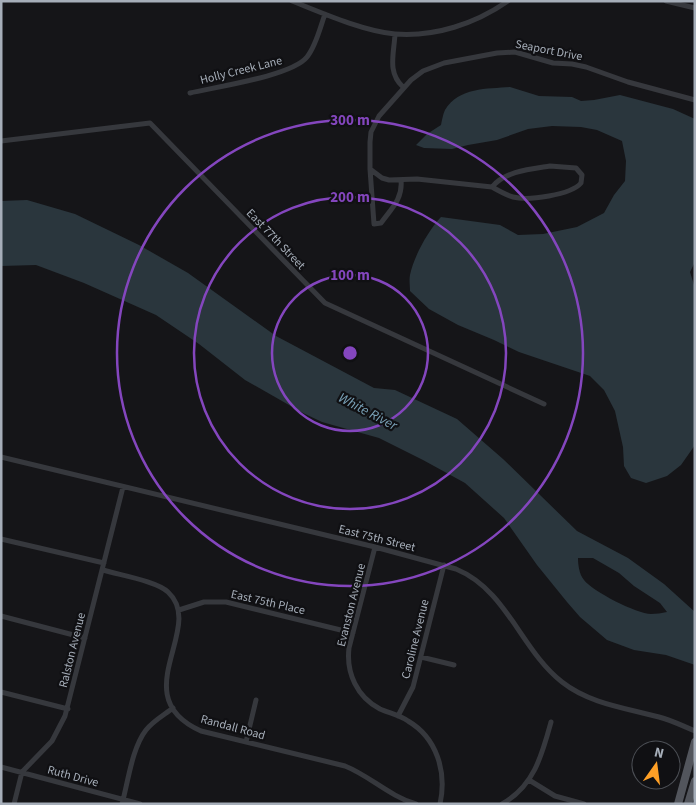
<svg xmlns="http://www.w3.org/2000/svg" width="696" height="805" font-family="'Source Sans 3',sans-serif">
  <rect width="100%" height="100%" fill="#151518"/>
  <path fill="#2a363d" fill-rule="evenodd" d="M510,87L539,96L572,97L581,101L594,100L620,95L673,109L695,119V262L690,272L695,288V445L681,465L667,476L646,483L631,478L624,466L623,447L615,411L604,390L590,376L519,352L494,340L458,325L429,309L410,291C410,286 409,280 410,275C414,256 428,231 441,217L500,225L518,235L543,234L577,227L604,213L614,195L625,181L626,161L622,141L597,130L581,127L552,126L528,129L497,140L468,145L452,149L424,148L416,145L427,134L441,125C442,120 443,114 445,110C459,87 487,89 510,87Z
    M27,200L75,214L139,245L188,273L276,336L374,388L395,390L457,419L503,459L577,531L628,558L664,584L695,612V665L666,655L634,650L607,640L580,617L567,602L537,565L504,518L465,483L423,460L379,438L322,422L303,413L245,380L199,344L156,315L84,283L36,265L1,266V201ZM578,558H593L619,573L634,586L660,603L667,612C662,613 656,614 651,614C637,614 592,591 584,580C579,574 578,564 578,558Z"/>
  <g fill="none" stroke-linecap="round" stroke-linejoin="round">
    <path stroke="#36383d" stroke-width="5" d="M292,1C322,13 363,31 395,34C435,37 475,24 508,1
      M666,1L695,8
      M395,34C394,54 387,72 403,87
      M190,93C215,87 292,76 307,57C316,46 320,28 325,14
      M1,141L150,123L325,303L544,404
      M550,166L576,168L582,175L581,183C571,195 528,201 513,197C506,195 499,191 492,187C505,171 531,169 550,166Z
      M370,169L374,224L381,223C391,209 403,199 401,180
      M492,187L417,179L389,180L382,178L370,169V142L371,132L379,116L411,80L423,71L444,63L497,53L515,52L553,63L572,64L586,67L628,82L695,100
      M1,457L375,547L456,569C507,590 521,650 562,682C590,704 626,708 659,717C671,720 683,726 695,731
      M1,539L104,563
      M375,547L349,648C346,673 357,697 380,709C389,713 399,715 408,721C437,738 447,772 440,804
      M103,570C119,575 157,581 168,592C207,628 123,696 201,731L345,766C370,776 389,796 416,804
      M179,610L204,602H226L353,633
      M1,616L85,638
      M421,657L454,665
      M1,692L68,709
      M398,716L413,687L444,565
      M246,742L256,700
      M1,767L140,804
      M529,780L555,796L584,804
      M14,804L22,772L52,741L65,716L123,487
      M122,804C128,782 132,748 146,730C153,721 164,715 173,708
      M502,804C534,786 542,755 551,722"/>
    <path stroke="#52555c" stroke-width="8" d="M678,804L695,742
      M688,804L695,781"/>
  </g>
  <g fill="none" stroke="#8446be" stroke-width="2.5">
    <circle cx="350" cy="353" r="78"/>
    <circle cx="350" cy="353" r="156"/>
    <circle cx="350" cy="353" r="233"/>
  </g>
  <g text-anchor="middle" stroke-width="4.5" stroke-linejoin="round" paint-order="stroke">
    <g font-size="12" fill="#a6aeb9" stroke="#101013">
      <text transform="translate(549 50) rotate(11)" y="4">Seaport Drive</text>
      <text transform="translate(241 70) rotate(-14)" y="4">Holly Creek Lane</text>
      <text transform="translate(276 239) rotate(46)" y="4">East 77th Street</text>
      <text transform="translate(377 538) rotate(14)" y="4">East 75th Street</text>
      <text transform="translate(268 602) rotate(13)" y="4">East 75th Place</text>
      <text transform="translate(351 605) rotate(-76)" y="4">Evanston Avenue</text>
      <text transform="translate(415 639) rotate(-76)" y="4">Caroline Avenue</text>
      <text transform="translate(72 650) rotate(-76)" y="4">Ralston Avenue</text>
      <text transform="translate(233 727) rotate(15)" y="4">Randall Road</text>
      <text transform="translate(73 776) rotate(15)" y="4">Ruth Drive</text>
    </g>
    <g font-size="14" font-style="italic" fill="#79a1b7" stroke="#101013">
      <text transform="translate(368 411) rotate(28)" y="5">White River</text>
    </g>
  </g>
  <circle cx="350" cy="353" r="8" fill="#8446be" stroke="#101013" stroke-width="2.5"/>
  <g font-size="15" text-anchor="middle" font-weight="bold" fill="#8446be" stroke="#101013" stroke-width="4.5" stroke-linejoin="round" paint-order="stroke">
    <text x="350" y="125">300 m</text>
    <text x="350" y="202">200 m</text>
    <text x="350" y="280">100 m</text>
  </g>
  <rect width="696" height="805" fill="none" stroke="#a6aeb9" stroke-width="5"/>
  <g transform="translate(656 765) rotate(14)"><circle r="24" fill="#101013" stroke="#4c4f55"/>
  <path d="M0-4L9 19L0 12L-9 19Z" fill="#ffa026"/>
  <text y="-8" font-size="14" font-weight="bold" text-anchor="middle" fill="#a6aeb9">N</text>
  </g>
</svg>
